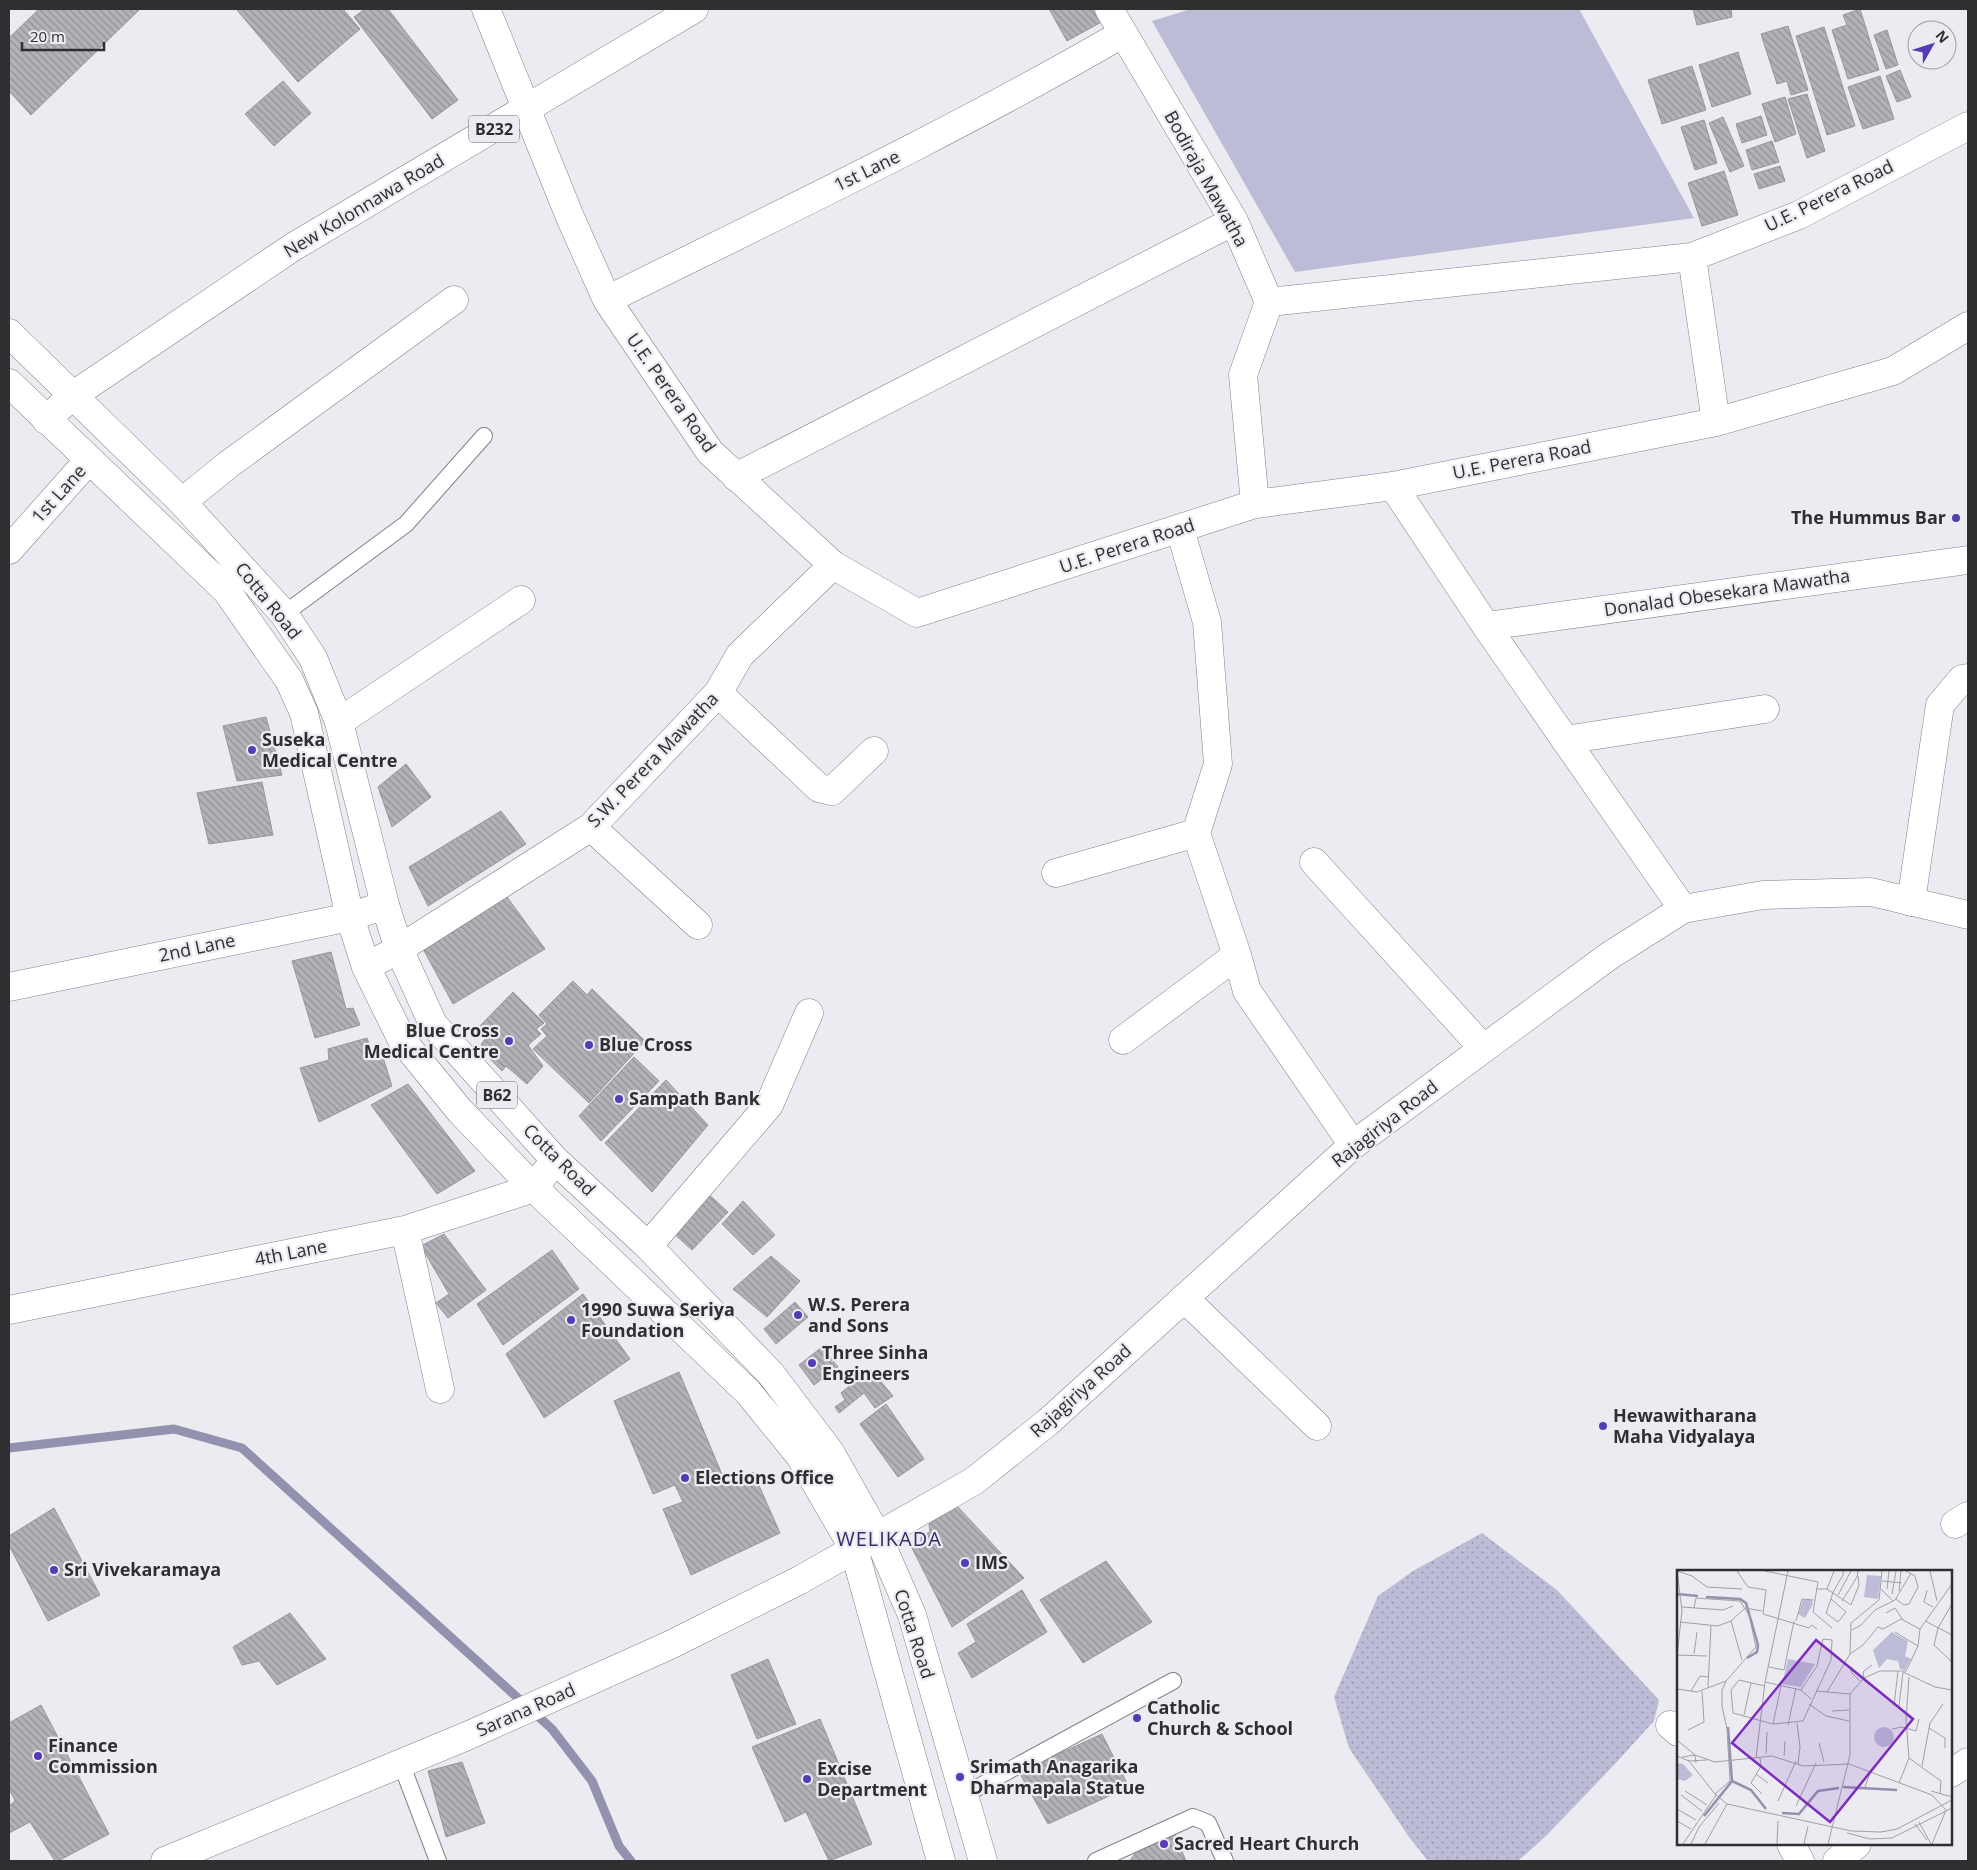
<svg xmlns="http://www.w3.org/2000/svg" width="1977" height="1870" font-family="'Open Sans',sans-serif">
  <defs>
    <pattern id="park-dots" width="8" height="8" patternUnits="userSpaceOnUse" patternTransform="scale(1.25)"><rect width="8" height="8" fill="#bcbcd6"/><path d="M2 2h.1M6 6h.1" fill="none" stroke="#9999ae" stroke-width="1.8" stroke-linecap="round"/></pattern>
    <pattern id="building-back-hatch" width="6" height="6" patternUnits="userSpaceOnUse" patternTransform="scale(1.25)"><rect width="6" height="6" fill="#b2b2b8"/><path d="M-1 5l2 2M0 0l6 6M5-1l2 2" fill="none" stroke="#919196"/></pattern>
  </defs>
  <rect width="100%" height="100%" fill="#ebebf1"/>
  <path fill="#bcbcd6" d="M1191,9H1579L1694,218L1295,272L1152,21Z"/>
  <path fill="url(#park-dots)" d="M1482,1533L1557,1590L1659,1700L1654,1721L1614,1765L1546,1836L1518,1861H1428L1409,1837L1349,1748L1334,1697L1378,1596L1413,1571Z"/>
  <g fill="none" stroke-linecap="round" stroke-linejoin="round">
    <path stroke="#9291ae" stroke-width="9" d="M9,1448L174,1429L242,1448L552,1729L592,1781L619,1846L631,1861"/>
  </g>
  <path fill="url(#building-back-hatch)" stroke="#96969c" d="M39,9H140L31,115L9,91V38Z
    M236,9H343L360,29L298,82Z
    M365,9H388L458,100L432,119L354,17Z
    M1049,9H1099L1105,20L1067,41Z
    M1693,9H1731L1732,17L1697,25Z
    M1860,9L1879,70L1848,79L1832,30L1847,25L1843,15Z
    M1788,26L1808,90L1791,95L1787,81L1777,84L1761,34Z
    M1824,27L1855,126L1827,135L1796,36Z
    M1887,30L1898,65L1886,69L1874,35Z
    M1738,52L1751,94L1712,107L1699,65Z
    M1692,66L1706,110L1662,124L1648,80Z
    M1900,70L1911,97L1897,102L1886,76Z
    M1880,76L1894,119L1863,129L1848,87Z
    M283,81L311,113L274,146L245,114Z
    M1807,94L1825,151L1807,158L1788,99Z
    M1785,97L1796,134L1775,142L1762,104Z
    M1761,116L1767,135L1742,143L1736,124Z
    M1723,117L1744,166L1730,172L1709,123Z
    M1704,120L1717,163L1695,170L1681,127Z
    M1772,141L1779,162L1752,170L1746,150Z
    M1780,166L1785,181L1759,189L1754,174Z
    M1724,171L1738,215L1702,226L1688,183Z
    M266,717L282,775L237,781L223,726Z
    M406,764L431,797L392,827L378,787Z
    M262,782L273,835L209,844L197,793Z
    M501,811L526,844L428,906L409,867Z
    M507,897L545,949L453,1004L422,947Z
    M331,952L346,1009L353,1008L360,1025L315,1038L292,961Z
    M573,981L587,995L592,989L645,1041L589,1103L533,1049L547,1036L541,1029L547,1024L539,1015Z
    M513,992L544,1023L536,1029L541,1034L528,1045L543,1066L527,1084L506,1066L502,1071L488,1057L491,1054L481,1045L487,1036L478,1028Z
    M367,1038L372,1052L381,1051L392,1086L319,1122L300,1068L329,1060L328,1049Z
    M634,1057L659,1081L601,1141L579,1116Z
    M666,1080L708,1125L652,1192L605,1143Z
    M408,1084L475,1171L437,1194L371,1105Z
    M706,1192L728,1212L692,1250L671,1231Z
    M743,1201L775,1235L753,1255L722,1224Z
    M444,1234L486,1290L448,1318L436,1303L449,1294L421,1246Z
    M552,1250L579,1289L503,1345L477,1304Z
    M771,1256L800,1281L767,1317L733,1289Z
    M583,1294L630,1359L544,1418L506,1354Z
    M795,1302L808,1317L776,1344L764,1329Z
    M822,1347L838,1367L814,1385L799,1365Z
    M870,1369L893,1396L875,1408L864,1393L839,1413L835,1407L845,1400L841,1393Z
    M679,1372L726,1484L753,1472L780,1533L691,1575L663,1509L683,1502L675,1485L653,1494L614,1401Z
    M886,1404L924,1459L898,1477L860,1424Z
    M957,1506L1024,1578L952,1627L912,1548L921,1543V1537L930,1532L929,1524Z
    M54,1508L100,1595L48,1621L9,1545V1536Z
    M1106,1561L1152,1622L1083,1663L1040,1600Z
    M1022,1590L1047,1632L972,1678L958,1653L976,1642L967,1624Z
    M290,1613L326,1659L277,1685L259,1661L242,1665L233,1647Z
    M768,1659L796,1724L757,1739L731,1675Z
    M41,1705L109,1834L58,1861H55L30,1822L9,1833V1806L15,1801L9,1789V1723Z
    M820,1719L872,1844L829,1861L806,1812L785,1822L752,1747Z
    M1102,1734L1129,1787L1048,1824L1019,1772Z
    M462,1762L485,1823L446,1837L428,1771Z
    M1173,1830L1186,1861H1130L1136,1852Z"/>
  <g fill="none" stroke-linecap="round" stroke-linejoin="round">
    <defs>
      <path id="service" d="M284,614L406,524L484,436
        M401,1763L438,1861
        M962,1796L1173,1681
        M1096,1861L1193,1817L1208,1823L1225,1861"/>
      <path id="minor" d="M486,9L570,217L607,300L710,452L833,565L917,613L1255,504L1393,486L1716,422L1893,371L1968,326
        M1109,9L1234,221L1269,302L1243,375L1255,504
        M1692,257L1716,422
        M607,300C780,214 955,131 1122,34
        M1269,302L1692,257L1799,215L1968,126
        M736,477L1234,221
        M1393,486L1486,626L1683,909
        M182,502L229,464L454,300
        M1180,529L1207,622L1218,764L1196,833L1237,955L1247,991L1353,1145
        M9,550L88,461
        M1486,626L1968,560
        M718,693L819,788L832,791L874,751
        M339,722L521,600
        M1565,740L1765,709
        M591,827L698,925
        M1314,862L1483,1048
        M1056,873L1196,833
        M1911,902L1940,705L1962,679L1968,678
        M366,967L399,949L591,827L718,693L740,655L833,565
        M9,987L350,917L385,905
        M1123,1040L1237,955
        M405,1230L440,1389
        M648,1246L769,1105L809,1013
        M1184,1298L1317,1426
        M9,1310L405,1230L534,1188L555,1160
        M1955,1524L1968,1516
        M1670,1725L1678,1732
        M1791,1844L1800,1861"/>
      <path id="tertiary" d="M1951,1773L1968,1762
        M165,1861L467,1736L670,1645L800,1580L974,1481L1048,1422L1353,1145L1609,956L1683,909L1763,895L1871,892L1968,915
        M1837,1861L1857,1844"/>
      <path id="secondary" d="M46,420L72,396"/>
      <path id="primary" d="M9,333L182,502L284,614L313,658L339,722L385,905L399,949L433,1024L555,1160L648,1246L771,1374L830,1452L878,1537L912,1615L983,1861
        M9,383L226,590L289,680L304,713L350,917L366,967L402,1040L460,1111L534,1188L748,1392L800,1456L854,1549L941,1861
        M72,396L293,247L694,9"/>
    </defs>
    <use href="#service" stroke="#818187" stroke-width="18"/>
    <use href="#minor" stroke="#818187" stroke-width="29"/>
    <use href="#tertiary" stroke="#818187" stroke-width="29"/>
    <use href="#secondary" stroke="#818187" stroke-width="29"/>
    <use href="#primary" stroke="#818187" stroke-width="29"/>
    <use href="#service" stroke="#fff" stroke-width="16"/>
    <use href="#minor" stroke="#fff" stroke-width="28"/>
    <use href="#tertiary" stroke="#fff" stroke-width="28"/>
    <use href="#secondary" stroke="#fff" stroke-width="28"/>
    <use href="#primary" stroke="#fff" stroke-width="28"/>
  </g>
  <g fill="#563cb4" stroke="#ebebf1" stroke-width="2">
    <circle cx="1956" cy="518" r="5"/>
    <circle cx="252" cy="750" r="5"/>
    <circle cx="509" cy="1041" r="5"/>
    <circle cx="589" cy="1045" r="5"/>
    <circle cx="619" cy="1099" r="5"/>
    <circle cx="798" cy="1315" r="5"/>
    <circle cx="571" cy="1320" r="5"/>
    <circle cx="812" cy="1363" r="5"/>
    <circle cx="1603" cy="1426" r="5"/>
    <circle cx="685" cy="1478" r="5"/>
    <circle cx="965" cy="1563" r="5"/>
    <circle cx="54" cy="1570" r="5"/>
    <circle cx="1137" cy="1718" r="5"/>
    <circle cx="38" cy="1756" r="5"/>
    <circle cx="960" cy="1777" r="5"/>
    <circle cx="807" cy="1779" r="5"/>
    <circle cx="1164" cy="1844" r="5"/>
  </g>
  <g text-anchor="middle" stroke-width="4.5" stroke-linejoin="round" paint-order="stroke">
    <g fill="#ebebf1" stroke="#67676b" stroke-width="1">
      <rect x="469" y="115.5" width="50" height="27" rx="4"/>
      <rect x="477" y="1081.5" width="40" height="27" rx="4"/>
    </g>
    <g font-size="16" font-weight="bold" fill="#2f2f32">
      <text x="494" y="135">B232</text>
      <text x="497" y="1101">B62</text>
    </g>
    <g font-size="18" fill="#2f2f32" stroke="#ebebf1">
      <text transform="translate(867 171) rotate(-26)" y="6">1st Lane</text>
      <text transform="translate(1206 179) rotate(61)" y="6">Bodiraja Mawatha</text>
      <text transform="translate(1829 196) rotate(-26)" y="6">U.E. Perera Road</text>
      <text transform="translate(364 206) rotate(-31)" y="6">New Kolonnawa Road</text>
      <text transform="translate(671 393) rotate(55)" y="6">U.E. Perera Road</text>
      <text transform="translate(1522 460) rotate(-11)" y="6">U.E. Perera Road</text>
      <text transform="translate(59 494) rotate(-48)" y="6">1st Lane</text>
      <text transform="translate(1127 546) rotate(-18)" y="6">U.E. Perera Road</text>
      <text transform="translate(1727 593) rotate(-8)" y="6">Donalad Obesekara Mawatha</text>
      <text transform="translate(268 601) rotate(51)" y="6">Cotta Road</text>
      <text transform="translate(653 760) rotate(-46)" y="6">S.W. Perera Mawatha</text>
      <text transform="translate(197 948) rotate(-12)" y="6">2nd Lane</text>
      <text transform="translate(1385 1124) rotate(-38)" y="6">Rajagiriya Road</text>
      <text transform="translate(559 1160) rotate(45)" y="6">Cotta Road</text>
      <text transform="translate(291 1253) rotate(-11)" y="6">4th Lane</text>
      <text transform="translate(1081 1391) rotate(-42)" y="6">Rajagiriya Road</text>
      <text transform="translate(914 1634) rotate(72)" y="6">Cotta Road</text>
      <text transform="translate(526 1710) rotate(-24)" y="6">Sarana Road</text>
    </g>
    <g font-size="18" font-weight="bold" fill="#2f2f32" stroke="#ebebf1" text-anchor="start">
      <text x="1946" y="524" text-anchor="end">The Hummus Bar</text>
      <text x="262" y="746">Suseka<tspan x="262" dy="21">Medical Centre</tspan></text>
      <text x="499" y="1037" text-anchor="end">Blue Cross<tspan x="499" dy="21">Medical Centre</tspan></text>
      <text x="599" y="1051">Blue Cross</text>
      <text x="629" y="1105">Sampath Bank</text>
      <text x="808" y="1311">W.S. Perera<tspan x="808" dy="21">and Sons</tspan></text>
      <text x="581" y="1316">1990 Suwa Seriya<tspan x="581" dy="21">Foundation</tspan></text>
      <text x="822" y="1359">Three Sinha<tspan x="822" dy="21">Engineers</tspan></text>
      <text x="1613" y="1422">Hewawitharana<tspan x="1613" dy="21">Maha Vidyalaya</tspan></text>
      <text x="695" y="1484">Elections Office</text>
      <text x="975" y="1569">IMS</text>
      <text x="64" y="1576">Sri Vivekaramaya</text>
      <text x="1147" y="1714">Catholic<tspan x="1147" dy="21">Church &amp; School</tspan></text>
      <text x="48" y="1752">Finance<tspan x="48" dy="21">Commission</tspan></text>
      <text x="970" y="1773">Srimath Anagarika<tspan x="970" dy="21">Dharmapala Statue</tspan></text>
      <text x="817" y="1775">Excise<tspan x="817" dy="21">Department</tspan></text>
      <text x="1174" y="1850">Sacred Heart Church</text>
    </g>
    <g font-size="20" letter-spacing="1" fill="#362d68" stroke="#ebebf1">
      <text x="889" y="1546">WELIKADA</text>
    </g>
  </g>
  <g transform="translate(1677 1570)">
    <rect width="275" height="275" fill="#ebebf1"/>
    <path d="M190,5L204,6L201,29L187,27ZM215,62L231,71L228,86L234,89L228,100L223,99L221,91L210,89L202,98L196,80ZM111,89L138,94L124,117L105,114Z" fill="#bcbcd6"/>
    <path d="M126,30H135L136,34L128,48L121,44ZM197 167a10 10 0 1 1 20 0a10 10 0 1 1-20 0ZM0,193L6,194L16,205L8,211L0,209Z" fill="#bcbcd6"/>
    <path fill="none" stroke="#9291ae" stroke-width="2.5" d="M0,24L21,26M29,27L63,29L69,33L81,75L80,82L70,88M55,211L74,220L89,239M166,217L220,220M105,243L122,244L141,221L162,218M27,246L55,211L51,157"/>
    <path fill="none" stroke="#a0a0a5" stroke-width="1" d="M0,1L15,6L30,17L65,19M60,1L71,17L89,20L86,44L132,58L135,55L140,59M88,1L141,12L136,42L155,58M253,1L260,31M205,11L225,13M139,19H150L174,35L182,15L181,6M150,19L157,1M204,19L216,31M210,19L212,1M250,20L247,32L256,37M222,21L224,1M215,24L219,1M161,25L174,1M154,29L169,42L161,52L149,43L154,29L156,22L166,5V1M219,29L227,35L232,34L241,17L238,6L229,1M165,31L180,7L181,1M275,34L261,58L257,75L275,92M5,37L46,40L56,36M209,43L218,38L226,50M54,51L65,90M119,51L125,29L137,30M248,51L275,65M3,52L41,56L54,51L68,38L85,41M175,60L184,55L198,40L218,30L234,3M218,62L241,76M17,84L20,62M173,84L174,53L202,30L205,1M0,85L5,41L0,1M0,85L30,86M92,97L107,100L117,51M175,97L174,102L183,111M226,102L258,117L275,120M187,108L186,102L195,95M88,112L124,120L134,129M88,116L62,110L54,120L56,143L96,154L126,151L154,90L155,70L146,69L140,96L124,120M31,117L34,56M0,119L20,122L49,111L79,77L72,45L63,31L19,28L17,38M14,121L23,106L32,107M139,121L173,124M150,122L173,84L186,75L201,57L206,59L224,49L243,59M132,134L149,146L172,151M217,135L221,101M222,136L226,102M155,141L172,140M67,145L74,113M120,153L123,177L121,194M96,154L104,116M111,155L119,118M252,158L268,168V178M215,159L225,157L239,161L242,149M11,160L27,152L25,121M0,170L18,185L38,192L95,186L126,196L172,194L255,225L269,240M142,173L147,192M89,184L90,162M0,186L12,191L38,224L50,234L174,261L204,262L220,259L275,230M107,186L108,171M5,187L18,185L19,193M79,188L88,112L111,1M83,188L84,196L74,213L85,224M232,188L264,211L263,224M11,191L30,190M245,196L253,153L266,134M79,204L91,213M222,213L232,188L229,150L232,107M188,217L194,200M8,221L30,235M254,221L275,227M38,224L53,211L50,159L45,136V120L49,111M4,225L25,241M101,231L119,191M119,236L139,193M0,239L19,250M0,251L14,259M242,252L254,274M238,254L250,270M170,263L193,269L215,268L275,238M6,274L39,225M14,274L22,257L42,233M28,274L50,234M100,274L101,251M127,274L131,256M151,274L173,185V124L187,108L203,101H229L241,76L243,59L275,14M255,274L269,240"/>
    <path fill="#7b2cbf" fill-opacity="0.15" stroke="#7b2cbf" stroke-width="2.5" d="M139,70L236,149L153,252L55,173Z"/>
    <rect width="275" height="275" fill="none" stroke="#2f2f32" stroke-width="2.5"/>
  </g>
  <rect width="1977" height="1870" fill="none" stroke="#2f2f32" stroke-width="20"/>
  <g transform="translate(1932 45) rotate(51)"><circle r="24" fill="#ebebf1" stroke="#a0a0a5"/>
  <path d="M0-4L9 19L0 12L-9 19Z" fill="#563cb4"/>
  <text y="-8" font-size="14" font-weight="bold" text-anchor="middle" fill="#2f2f32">N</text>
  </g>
  <path d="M22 42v8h82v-8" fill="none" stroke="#2f2f32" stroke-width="2.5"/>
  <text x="30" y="42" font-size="15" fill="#2f2f32" stroke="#ebebf1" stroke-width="4" paint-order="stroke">20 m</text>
</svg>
